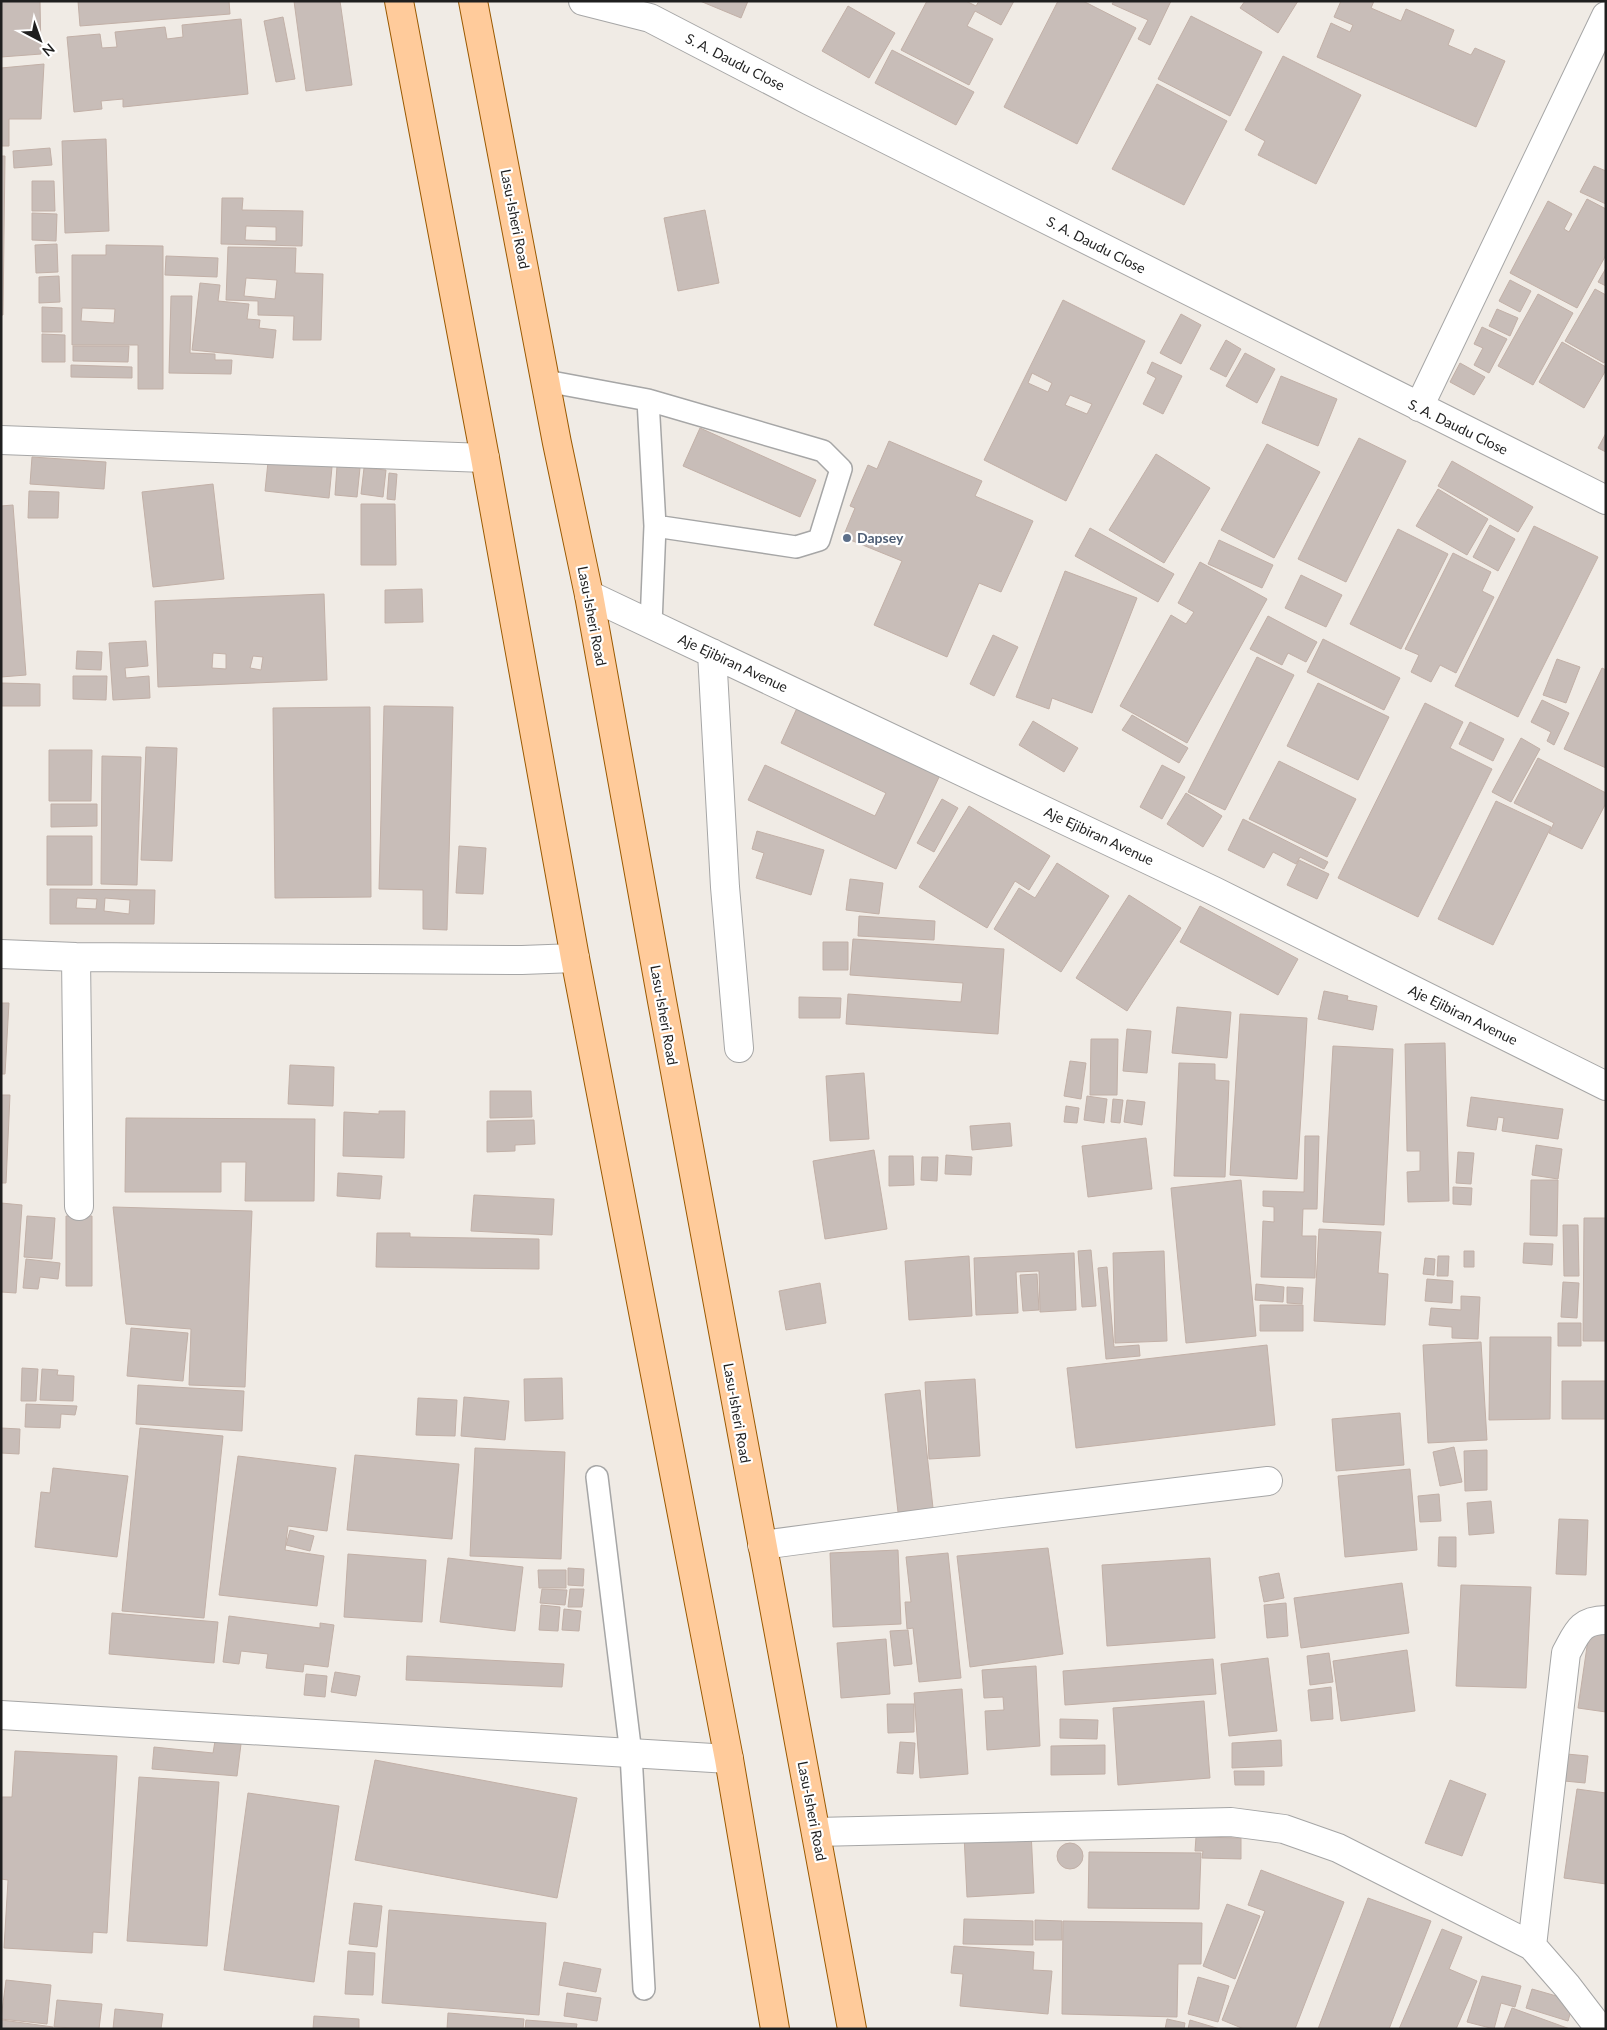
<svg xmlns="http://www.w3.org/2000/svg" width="1607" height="2030" font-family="Lato,sans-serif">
  <rect width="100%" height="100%" fill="#f0ebe5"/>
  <path fill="#c8bdb8" stroke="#c2b0a7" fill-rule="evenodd" d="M1,1H40L41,54L1,57Z
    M78,1H229L230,14L80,26Z
    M294,1H340L352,85L306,91Z
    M700,1H748L741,18Z
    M927,1H966L976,6L979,1H1014L1001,25L975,11L967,26L993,39L969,85L901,50Z
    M1058,1H1083L1136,28L1077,144L1004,107Z
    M1114,1H1171L1150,45L1138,39L1148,20L1112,4Z
    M1245,1H1298L1278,33L1240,8Z
    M1341,1H1374L1371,8L1401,21L1406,9L1454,30L1448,45L1471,55L1475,48L1505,61L1476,127L1317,57L1331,23L1350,32L1353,25L1334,17Z
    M848,6L895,33L869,78L822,51Z
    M1191,16L1262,52L1230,116L1158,79Z
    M283,17L295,79L276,82L264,21Z
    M241,19L248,94L123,107V99L101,101L102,109L74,112L67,37L100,34L102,48L117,47L115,32L165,27L167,39L183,37L182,25Z
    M892,50L974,92L956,125L875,83Z
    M1283,56L1361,95L1316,184L1258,155L1265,141L1245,130Z
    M44,64L41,119H9V146H1V68Z
    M1157,84L1227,121L1184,205L1112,169Z
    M106,139L109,231L65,233L62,141Z
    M50,148L52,165L14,168L13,151Z
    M1,156H5L3,315H1Z
    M1594,166L1606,171V204L1580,192Z
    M32,181H54L55,211H32Z
    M222,198H243L242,210L303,211L302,246L221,244ZM246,226L276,227V241L245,240Z
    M1587,199L1606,209V255L1577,308L1510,273L1548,201L1572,214L1564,229L1569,232Z
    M705,210L719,283L678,291L664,218Z
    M32,213L57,214L56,241L32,240Z
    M57,244L58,272L36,273L35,245Z
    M106,245L163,246V389H138V345H72V255H106ZM82,308L115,309L114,323L81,321Z
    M228,247L296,248L295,273L323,274L321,340H293L294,316L258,315V301L226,300ZM246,278L277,280L275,299L244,296Z
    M166,256L218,258L217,277L165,275Z
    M1606,268V286L1598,282Z
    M59,276L60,302L39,303V277Z
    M1510,280L1531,291L1520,312L1499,301Z
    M200,283L220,285L218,301L249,304L247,319L260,320L259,328L276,330L273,358L192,350Z
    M1595,289L1606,295V360L1604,363L1565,341Z
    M1538,294L1573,313L1533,385L1498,366Z
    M171,296H192L190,353L215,354V360H232L231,374L169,373Z
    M1063,300L1145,341L1066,501L984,460ZM1032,373L1052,383L1048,392L1028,383ZM1070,395L1092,404L1087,414L1065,405Z
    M42,307L62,308V332H42Z
    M1497,309L1518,318L1510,336L1489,326Z
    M1181,314L1201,325L1181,364L1160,353Z
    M1482,327L1507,339L1489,373L1474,365L1483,348L1474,344Z
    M42,334L65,335V362H42Z
    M1226,340L1241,349L1226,377L1210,369Z
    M1562,342L1606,367V370L1584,408L1539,382Z
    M73,346H129L128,362L73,361Z
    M1245,353L1275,369L1257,403L1226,386Z
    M1152,362L1182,376L1163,414L1143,404L1156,378L1147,373Z
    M1460,363L1485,377L1474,395L1450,382Z
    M71,365L132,367V378L71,377Z
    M1281,376L1337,399L1318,446L1262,423Z
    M700,428L816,480L800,517L683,466Z
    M1606,433V452L1598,448Z
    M1359,438L1406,461L1346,582L1298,559Z
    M889,441L982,481L975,496L1033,521L1001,592L979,583L947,657L874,625L902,561L843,537L855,508L850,506L868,465L877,469Z
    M1267,444L1320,472L1274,558L1221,530Z
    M1156,454L1210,488L1164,563L1109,530Z
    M32,457L106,462L104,489L30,484Z
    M1452,461L1533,507L1518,532L1438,486Z
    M268,462L332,467L329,498L265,491Z
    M337,466L360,468L357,497L335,495Z
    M364,468L386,470L383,497L361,494Z
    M389,473L397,474L395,500L387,499Z
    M213,484L224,579L153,587L142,492Z
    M1438,489L1488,519L1467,555L1416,526Z
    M29,491L59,492L58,518H28Z
    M361,504H395L396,565H361Z
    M13,505L26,675L1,677V506Z
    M1490,525L1515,539L1498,571L1473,557Z
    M1534,526L1598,557L1518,717L1455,686Z
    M1090,528L1174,574L1158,602L1075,556Z
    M1398,529L1448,554L1401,649L1350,624Z
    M1219,540L1273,565L1262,588L1208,564Z
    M1453,553L1491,572L1482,591L1494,597L1456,673L1440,665L1431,682L1411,672L1419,655L1405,649Z
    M1200,562L1267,599L1187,743L1120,706L1171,615L1186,624L1194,612L1178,603Z
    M1065,571L1137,598L1092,713L1052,698L1049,709L1016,697Z
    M1301,575L1342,595L1326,627L1285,608Z
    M422,589L423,622L385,623V590Z
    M324,594L327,680L158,687L155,601ZM213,653L226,654V669L212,668ZM253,656L263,657L261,670L250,668Z
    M1268,616L1317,642L1306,662L1288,653L1282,665L1250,649Z
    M993,635L1018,647L994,696L970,684Z
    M1323,639L1400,678L1384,710L1307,672Z
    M146,641L148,666L125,668L126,678L149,676L150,698L113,700L109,643Z
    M77,651L102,652L101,670L76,669Z
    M1257,657L1294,675L1225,810L1188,792Z
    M1557,659L1580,667L1566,703L1543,695Z
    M1602,668L1606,670V768L1564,749Z
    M73,676H107L106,700L73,699Z
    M1,683L40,684V706H1Z
    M1318,683L1389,717L1358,780L1287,746Z
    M1542,700L1569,713L1554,745L1547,741L1551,732L1531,722Z
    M1425,703L1463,722L1450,748L1492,769L1418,917L1338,878Z
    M384,706L453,707L447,930L423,929V890L379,889Z
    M370,707L371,897L275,898L273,708Z
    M797,708L940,775L896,869L748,800L765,765L875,816L886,793L781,743Z
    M1132,715L1188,748L1179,763L1122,730Z
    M1033,721L1078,748L1064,772L1019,745Z
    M1470,722L1504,739L1493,761L1459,744Z
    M1521,738L1540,749L1511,802L1492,792Z
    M146,747L177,748L172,861L141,860Z
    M49,750H92L91,801H49Z
    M102,756L141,757L137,885L101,884Z
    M1538,758L1606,793V803L1582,849L1549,833L1554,823L1514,803Z
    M1279,761L1356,799L1327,857L1249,819Z
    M1162,765L1185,777L1162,819L1140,807Z
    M1186,793L1222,816L1203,847L1167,824Z
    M942,799L958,808L934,852L917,843Z
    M1496,801L1551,827L1493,945L1438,919Z
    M51,804H97V826L51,827Z
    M969,806L1050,856L1029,890L1015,881L987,928L919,887Z
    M1243,819L1328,862L1324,869L1300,857L1296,864L1273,852L1264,868L1228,850Z
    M757,831L824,850L811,895L756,878L764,853L752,849Z
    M47,836H92V885H47Z
    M459,846L486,848L483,894L456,893Z
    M1299,860L1329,874L1317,899L1287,885Z
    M1057,863L1109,896L1061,972L994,929L1019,888L1035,898Z
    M850,879L883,883L879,914L846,910Z
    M50,889L155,890L154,924H50ZM77,898L97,899L96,909L76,908ZM105,898L130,900L129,914L104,911Z
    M1129,895L1181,928L1127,1011L1076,978Z
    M1200,906L1298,959L1278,995L1180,942Z
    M859,916L935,921L934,940L858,936Z
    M853,939L1004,949L998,1034L846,1024L848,994L961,1002L963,983L850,975Z
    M823,942H848V970H823Z
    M1324,991L1348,996L1347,1000L1377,1006L1373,1030L1318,1019Z
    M799,997L841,998L840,1018H799Z
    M1,1003H9L5,1074H1Z
    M1177,1007L1231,1012L1227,1058L1172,1053Z
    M1240,1014L1307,1018L1297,1179L1230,1175Z
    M1127,1029L1151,1031L1147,1073L1123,1071Z
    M1091,1039H1118L1117,1095H1090Z
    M1445,1043L1449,1201L1408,1202L1407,1172L1420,1171V1151H1407L1405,1044Z
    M1333,1046L1393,1049L1384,1225L1323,1222Z
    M1070,1061L1086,1063L1081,1099L1064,1096Z
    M1179,1063L1215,1064V1080L1229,1081L1225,1177L1174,1176Z
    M290,1065L334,1067L333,1106L288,1104Z
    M864,1073L869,1139L830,1141L826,1076Z
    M490,1091H531L532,1117L490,1118Z
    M1,1095H10L6,1183H1Z
    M1087,1096L1107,1099L1104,1123L1084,1120Z
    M1471,1097L1563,1109L1558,1139L1502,1131L1504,1118L1498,1117L1496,1130L1467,1126Z
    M1113,1099L1123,1100L1120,1123L1111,1122Z
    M1127,1100L1145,1102L1142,1125L1124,1122Z
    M1066,1106L1079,1108L1077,1123L1064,1122Z
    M379,1111H405L404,1158L343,1156L344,1112L379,1114Z
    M126,1118L315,1119L314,1201H245L246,1162H221V1192H125Z
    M534,1120L535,1144L515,1145V1151L487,1152V1121Z
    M1010,1123L1012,1146L972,1150L970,1126Z
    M1305,1136H1319L1317,1209H1303L1302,1236H1316L1315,1278L1261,1277L1263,1221L1274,1222V1207L1263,1206V1191L1304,1192Z
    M1146,1138L1152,1189L1088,1197L1082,1146Z
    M1536,1145L1562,1149L1558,1179L1532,1175Z
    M874,1150L887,1229L825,1239L813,1161Z
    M1458,1152L1474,1153L1471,1184L1456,1183Z
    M946,1155L972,1157L971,1175L945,1174Z
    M889,1156H913L914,1185L889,1186Z
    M922,1157H938L937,1181L921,1180Z
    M338,1173L382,1176L380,1199L337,1196Z
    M1241,1180L1256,1336L1186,1343L1171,1188Z
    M1531,1180H1558L1557,1236L1530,1235Z
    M1453,1187L1472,1188L1471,1205L1453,1204Z
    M474,1195L554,1199L552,1235L471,1231Z
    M1,1203L22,1205L16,1293L1,1292Z
    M113,1207L252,1211L245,1387L189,1385L191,1329L126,1324Z
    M27,1216L55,1218L52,1259L24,1257Z
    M66,1216H92V1286H66Z
    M1584,1218H1606V1341H1583Z
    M1563,1225H1578L1579,1276H1564Z
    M1319,1229L1381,1232L1378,1273L1388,1274L1385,1325L1314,1321Z
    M377,1233H410V1237L539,1239V1269L376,1267Z
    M1524,1243L1553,1244L1552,1265L1523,1263Z
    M1091,1250L1096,1306L1082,1307L1078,1251Z
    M1164,1251L1167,1341L1115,1343L1113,1253Z
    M1464,1251H1474V1267H1464Z
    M1074,1253L1076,1310L1040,1312L1039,1271L1016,1272L1018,1313L976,1315L974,1258Z
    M969,1256L972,1316L909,1320L905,1261Z
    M1438,1256H1449L1448,1276H1437Z
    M1425,1258L1435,1259L1434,1275L1423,1274Z
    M26,1259L60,1263L58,1279L40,1277L38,1289L23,1288Z
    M1107,1267L1114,1347L1139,1345L1140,1356L1106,1359L1098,1268Z
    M1037,1274L1039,1310L1023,1311L1020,1275Z
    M1427,1279L1453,1281L1452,1303L1425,1301Z
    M1563,1282L1579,1283L1577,1318L1561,1317Z
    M820,1283L826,1323L786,1330L779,1291Z
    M1256,1284L1284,1287L1283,1302L1255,1300Z
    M1287,1287L1303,1288L1302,1304L1287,1303Z
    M1461,1296L1480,1297L1478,1339L1452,1338V1327L1429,1325L1431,1308L1461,1310Z
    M1260,1305H1303V1331H1260Z
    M1558,1323H1581V1346H1558Z
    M131,1328L188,1333L183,1381L127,1376Z
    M1490,1337H1551L1550,1419L1489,1420Z
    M1481,1342L1487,1440L1428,1443L1423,1345Z
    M1267,1345L1275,1425L1076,1448L1067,1368Z
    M22,1368L38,1369L36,1401H21Z
    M42,1369L58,1370L57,1375L74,1376L73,1401L40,1400Z
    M562,1378L563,1419L525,1421L524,1379Z
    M975,1379L980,1456L929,1459L925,1382Z
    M1562,1381H1606V1419H1562Z
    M138,1385L244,1391L242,1431L136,1424Z
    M920,1390L933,1508L898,1512L885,1394Z
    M464,1397L509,1401L505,1440L461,1436Z
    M418,1398L457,1400L455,1436L416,1435Z
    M26,1404L77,1406L75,1415L61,1414L60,1428L25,1427Z
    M1400,1413L1404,1465L1336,1471L1332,1419Z
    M1,1428L20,1429L19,1454L1,1453Z
    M140,1428L223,1436L204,1618L122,1611Z
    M1454,1447L1462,1482L1440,1486L1433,1452Z
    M475,1448L565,1452L561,1559L470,1556Z
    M1487,1450V1490L1465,1491L1464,1451Z
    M355,1455L459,1464L452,1539L347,1530Z
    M238,1456L336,1468L327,1531L288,1526L285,1550L324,1556L317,1606L219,1595Z
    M53,1468L128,1476L117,1557L35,1547L41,1492L50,1493Z
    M1410,1469L1417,1550L1345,1557L1338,1476Z
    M1439,1494L1441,1521L1420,1522L1418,1496Z
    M1491,1501L1494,1533L1469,1535L1467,1503Z
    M1559,1519L1588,1520L1586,1575L1556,1574Z
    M290,1530L314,1536L310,1551L286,1545Z
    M1439,1537H1456V1567L1438,1566Z
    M1048,1548L1063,1654L970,1667L957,1556Z
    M898,1550L901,1624L833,1627L830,1553Z
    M948,1553L961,1678L919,1682L913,1628L907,1629L905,1602H911L906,1557Z
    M348,1554L426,1560L422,1622L344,1617Z
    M448,1558L523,1567L515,1631L440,1622Z
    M1210,1558L1215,1638L1107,1646L1102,1565Z
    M568,1568L584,1569L583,1586L568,1585Z
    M538,1570H566V1588H539Z
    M1279,1573L1284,1598L1264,1602L1259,1577Z
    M1402,1583L1409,1633L1301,1648L1294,1598Z
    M1461,1585L1531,1587L1526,1688L1456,1686Z
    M542,1589L567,1590L565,1605L540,1603Z
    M570,1589H584L582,1607H568Z
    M1286,1603L1288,1636L1267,1638L1264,1605Z
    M541,1605L560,1607L558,1631L539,1630Z
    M564,1609L581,1611L579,1631L562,1630Z
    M112,1613L218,1622L214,1663L109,1654Z
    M229,1616L320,1628V1623L334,1625L328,1667L304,1664L303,1672L266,1668L268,1654L241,1651L239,1664L223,1662Z
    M1590,1626L1606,1629V1712L1578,1708Z
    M908,1630L912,1664L894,1666L890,1631Z
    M886,1639L890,1694L841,1698L837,1643Z
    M1407,1650L1415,1711L1341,1721L1333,1661Z
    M1329,1653L1333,1682L1310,1685L1307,1656Z
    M407,1656L564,1664L562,1687L406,1680Z
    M1268,1658L1277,1731L1229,1736L1221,1664Z
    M1213,1659L1216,1694L1065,1705L1063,1671Z
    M1036,1666L1040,1746L987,1750L985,1711L1004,1710L1003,1697L984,1698L982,1670Z
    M335,1672L360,1676L356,1696L331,1692Z
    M306,1674L327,1676L325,1697L304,1695Z
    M1331,1687L1333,1719L1311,1721L1308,1690Z
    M962,1689L968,1774L920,1778L914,1693Z
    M1204,1701L1210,1778L1118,1785L1113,1708Z
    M887,1704H914V1732L888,1733Z
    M1060,1719L1098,1720L1097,1739L1060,1738Z
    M1281,1740L1282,1766L1232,1768V1743Z
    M215,1741L241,1744L237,1776L152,1769L154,1747L213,1753Z
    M900,1742L915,1743L913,1774L897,1773Z
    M1105,1745V1774L1051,1775V1746Z
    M15,1751L117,1756L107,1933L93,1932L92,1953L4,1948L8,1880L1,1879V1813L2,1797H12Z
    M1556,1753L1588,1756L1585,1783L1554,1780Z
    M375,1760L577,1798L557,1898L355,1860Z
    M1234,1771H1264V1785H1235Z
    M139,1777L219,1782L207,1946L127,1941Z
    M1450,1780L1486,1794L1462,1856L1425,1843Z
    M1577,1789L1606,1793V1884L1564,1878Z
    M248,1793L339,1806L314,1982L224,1970Z
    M1031,1831L1034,1893L967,1897L964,1835Z
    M1196,1837L1241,1838V1859L1202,1858L1203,1851H1195Z
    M1057 1856a13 13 0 1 1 26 0a13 13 0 1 1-26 0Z
    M1089,1852L1201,1853L1199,1909L1088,1908Z
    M1261,1870L1344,1902L1295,2029H1244L1222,2020L1265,1911L1248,1905Z
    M1368,1898L1431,1921L1389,2029H1318Z
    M354,1903L382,1906L377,1947L349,1944Z
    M1227,1904L1260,1916L1235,1979L1203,1966Z
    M389,1910L546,1923L539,2015L382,2003Z
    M964,1919L1033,1921V1945L963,1944Z
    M1035,1920L1062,1921V1940H1035Z
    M1063,1921L1202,1923L1201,1964H1178L1177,2017L1062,2014Z
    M1442,1929L1462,1937L1449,1969L1477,1981L1456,2029H1399Z
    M954,1946L1034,1952L1033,1970L1052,1971L1048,2014L960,2006L963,1974L951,1973Z
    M348,1951L375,1953L373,1995L345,1994Z
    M564,1962L601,1969L596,1992L559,1985Z
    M1482,1976L1521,1986L1515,2007L1501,2003L1494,2029L1467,2022Z
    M1198,1977L1229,1986L1218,2022L1188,2014Z
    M6,1980L51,1985L47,2024L1,2019Z
    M1532,1989L1574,2001L1568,2021L1526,2008Z
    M567,1993L601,1998L597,2021L564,2016Z
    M57,2000L102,2004L99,2029L54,2027Z
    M1512,2008L1570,2029H1504Z
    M115,2009L163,2014L161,2029H113Z
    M448,2013L524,2019L523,2029H447Z
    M314,2016L359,2019V2029H313Z
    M1167,2019L1185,2023L1184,2029H1165Z
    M2,2020L53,2027V2029H1Z
    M526,2020L577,2024L576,2029H525Z
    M1190,2020L1220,2029H1188Z"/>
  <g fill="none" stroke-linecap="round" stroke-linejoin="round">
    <defs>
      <path id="lane" d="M546,381L648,400L823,451L841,469L819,540L796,547L655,526
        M648,400L655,526L651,624
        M597,1477L631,1754L644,1989"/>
      <path id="street" d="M583,1L650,18L810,101L1606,500
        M1419,407L1606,16
        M1,440L485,458
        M589,595L1214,891L1606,1086
        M712,653L725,887L739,1048
        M1,954L76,957L522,960L575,958
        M76,957L79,1206
        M762,1545L1002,1513L1268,1481
        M1,1715L729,1759
        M816,1832L1231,1822L1284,1829L1338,1848L1532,1946L1567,1986L1600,2029
        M1532,1946L1566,1653C1577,1633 1580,1620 1606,1620"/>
      <path id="primary" d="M399,1L485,458L575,958L729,1759L775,2029
        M473,1L557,443L589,595L662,1001L852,2029"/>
    </defs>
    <use href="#lane" stroke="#a6a6a6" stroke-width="24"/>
    <use href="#street" stroke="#a6a6a6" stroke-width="30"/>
    <use href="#primary" stroke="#9a5900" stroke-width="30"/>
    <use href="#lane" stroke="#fff" stroke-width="21"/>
    <use href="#street" stroke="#fff" stroke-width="28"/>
    <use href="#primary" stroke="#ffcb9b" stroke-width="28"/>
  </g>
  <circle fill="#5c6f8a" stroke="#fff" stroke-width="2" cx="847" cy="538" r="5"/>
  <g text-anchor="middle" stroke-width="4.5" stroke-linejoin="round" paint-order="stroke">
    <g font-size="14" fill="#1f1f1f" stroke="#fff">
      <text transform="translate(735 62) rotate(27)" y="5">S. A. Daudu Close</text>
      <text transform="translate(515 219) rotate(79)" y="5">Lasu-Isheri Road</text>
      <text transform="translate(1096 245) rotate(27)" y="5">S. A. Daudu Close</text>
      <text transform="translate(1458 427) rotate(26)" y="5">S. A. Daudu Close</text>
      <text transform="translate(592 616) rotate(79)" y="5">Lasu-Isheri Road</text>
      <text transform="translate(733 663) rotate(25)" y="5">Aje Ejibiran Avenue</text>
      <text transform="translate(1099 836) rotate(25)" y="5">Aje Ejibiran Avenue</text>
      <text transform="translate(664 1015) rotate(80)" y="5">Lasu-Isheri Road</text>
      <text transform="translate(1463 1015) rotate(26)" y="5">Aje Ejibiran Avenue</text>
      <text transform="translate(737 1413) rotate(80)" y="5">Lasu-Isheri Road</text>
      <text transform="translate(812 1811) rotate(79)" y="5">Lasu-Isheri Road</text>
    </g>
    <g font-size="14" font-weight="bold" fill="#4e5e75" stroke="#fff" text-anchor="start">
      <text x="857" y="543">Dapsey</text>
    </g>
  </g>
  <rect width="1607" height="2030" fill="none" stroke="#1f1f1f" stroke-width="5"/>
  <g transform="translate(40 40) rotate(139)" stroke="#ffffff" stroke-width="4" paint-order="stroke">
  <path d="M0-4L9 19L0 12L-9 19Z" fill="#1f1f1f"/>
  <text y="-8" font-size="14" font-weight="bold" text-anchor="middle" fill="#1f1f1f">N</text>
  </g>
</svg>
